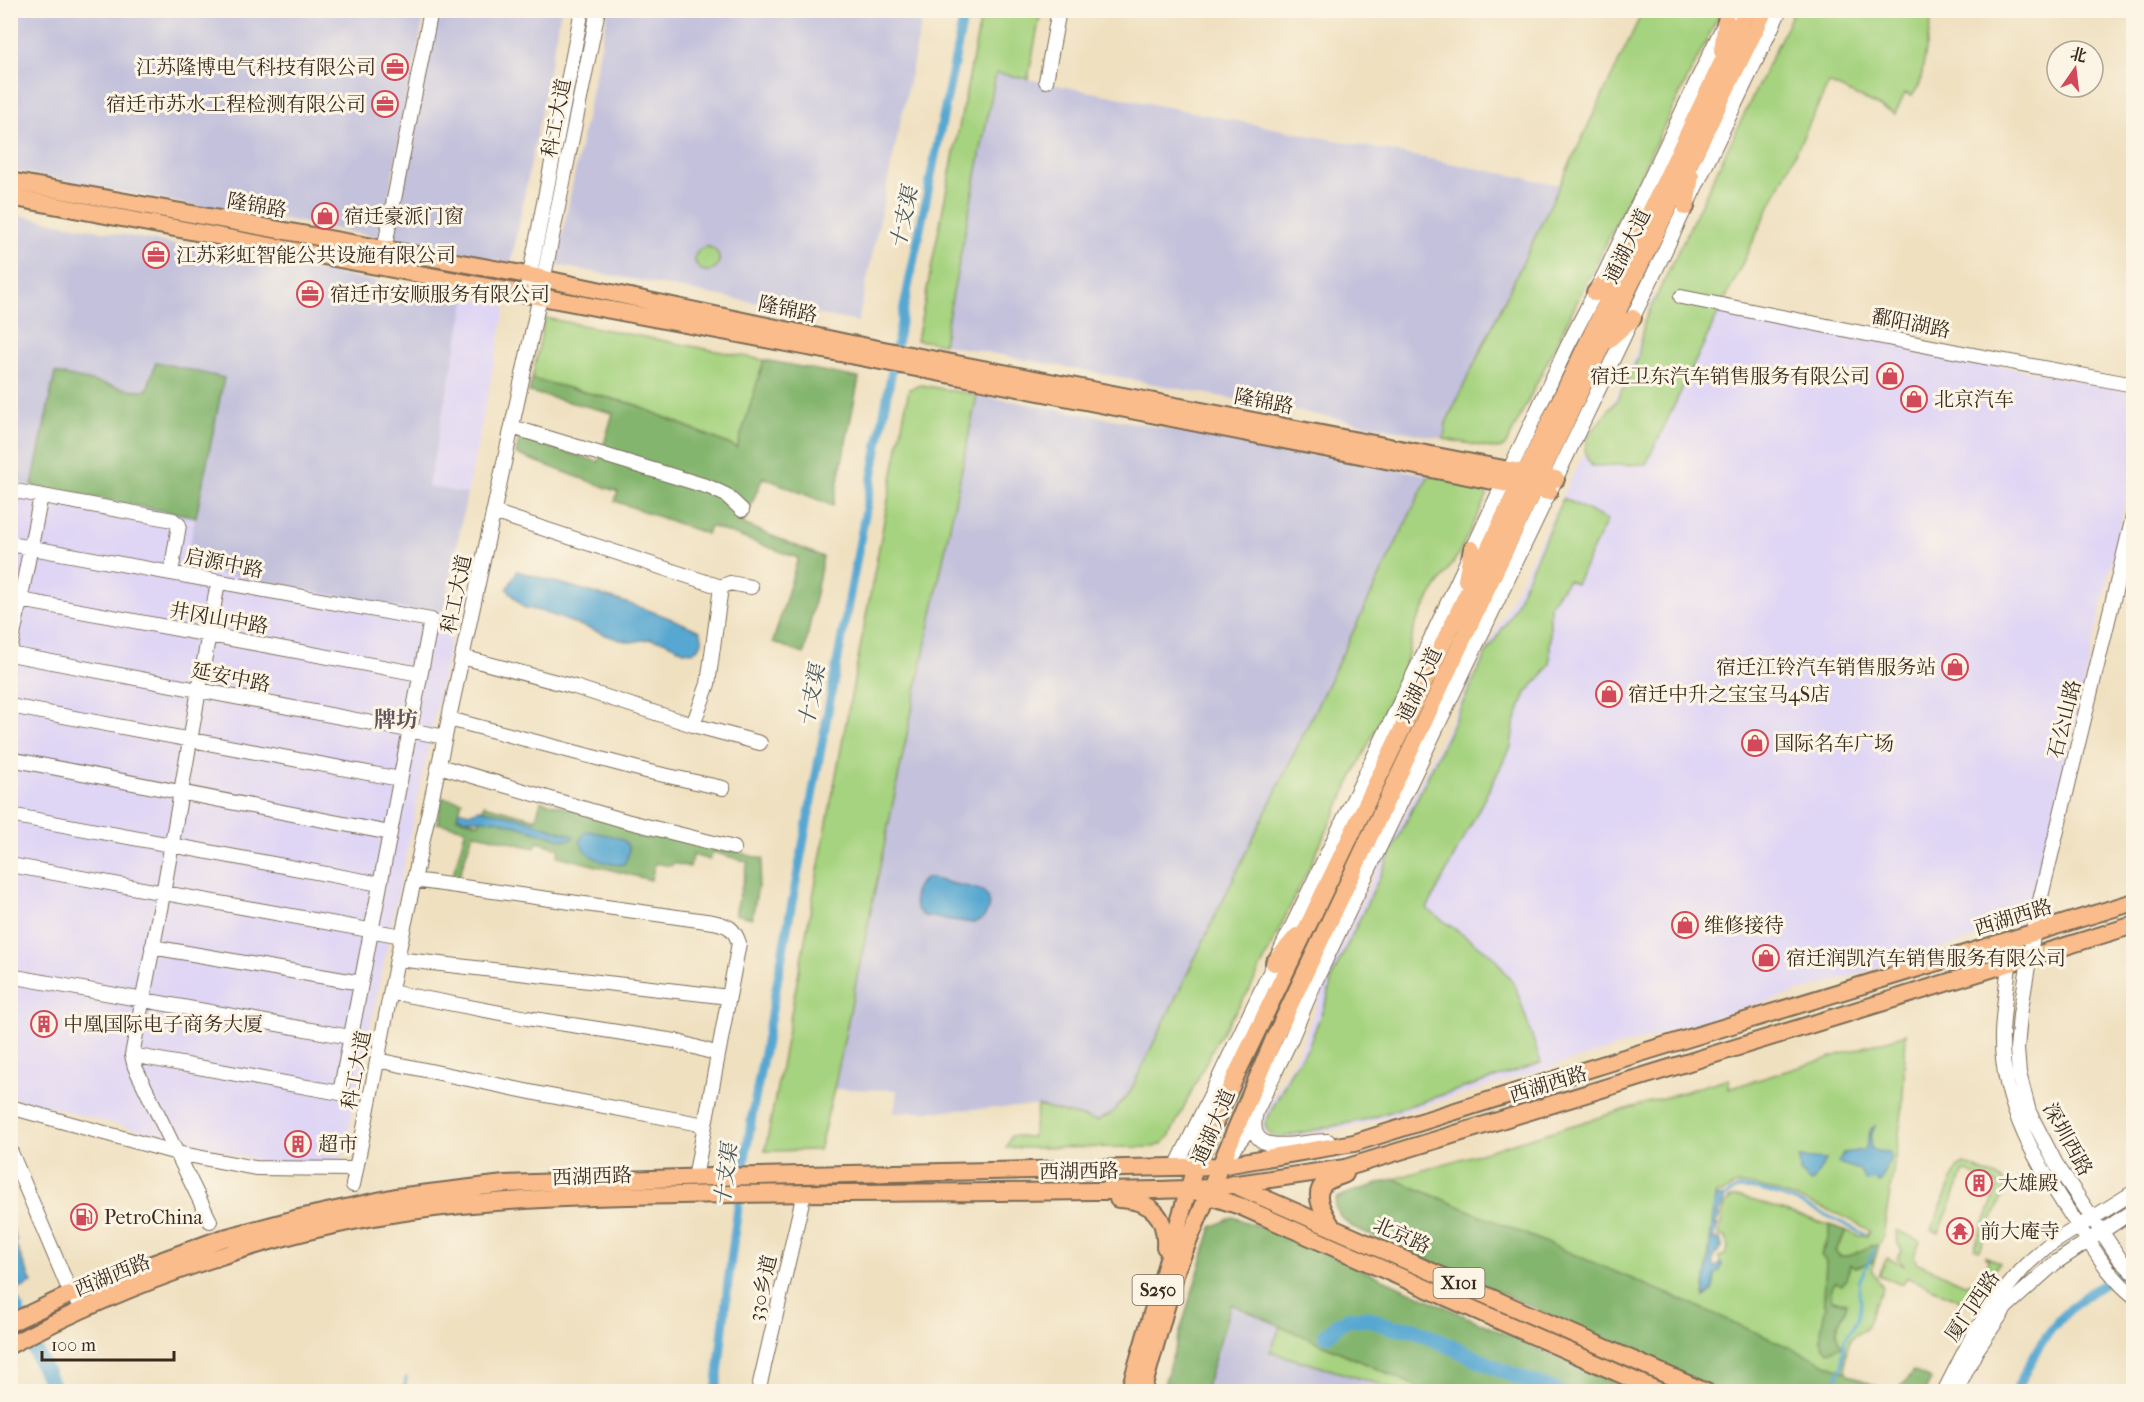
<svg xmlns="http://www.w3.org/2000/svg" width="2144" height="1402" font-family="'IM FELL French Canon','Noto Serif SC',serif">
  <rect width="100%" height="100%" fill="#fcf5e5"/>
  <filter id="ink" filterUnits="userSpaceOnUse"><feTurbulence type="fractalNoise" baseFrequency=".0167" numOctaves="2"/><feDisplacementMap in="SourceGraphic" scale="12" xChannelSelector="R" yChannelSelector="G"/><feConvolveMatrix kernelMatrix="1 2 1 2 8 2 1 2 1" color-interpolation-filters="sRGB"/></filter>
  <filter id="wash" filterUnits="userSpaceOnUse"><feTurbulence type="fractalNoise" baseFrequency=".008" numOctaves="4" result="noise"/><feDisplacementMap in="SourceGraphic" scale="24" xChannelSelector="R" yChannelSelector="G"/><feGaussianBlur stdDeviation="1.35" result="paint"/><feColorMatrix in="noise" values="0 0 0 0 0 0 0 0 0 0 0 0 0 0 0 0 0 1.4 0 .05"/><feComposite in="paint" operator="in"/></filter>
  <g filter="url(#wash)">
    <rect width="100%" height="100%" fill="#efe0c0"/>
    <path fill="#dfd5f5" d="M1653,295L2133,392V470L2029,922L1357,1126L1282,1139L1274,1138L1267,1134L1263,1129V1119L1269,1105L1302,1046L1329,973L1371,882L1590,441L1619,391L1636,351Z
      M466,298L506,305L467,494L428,486Z
      M10,482L196,517L187,567L455,618L344,1155L337,1162L329,1165L266,1163L11,1097Z"/>
    <path fill="#c3c1db" d="M10,11H425L381,235L376,237L259,214L257,218L11,170Z
      M438,11H561L511,263L392,240Z
      M608,11H924L858,322L556,265Z
      M996,73L1560,185L1446,423L1444,439L943,344Z
      M10,214L466,298L428,486L467,494L443,616L186,567L195,517L11,482Z
      M977,395L1429,475L1129,1094L1110,1115L1097,1121L1038,1106L894,1113L897,1090L834,1089Z
      M1231,1304L1428,1391L1205,1392Z"/>
    <path fill="#a6d37f" stroke="#707e4e" stroke-width="1.5" d="M982,11H1041L1028,79L996,73L943,344L917,340Z
      M1643,11H1721L1507,443L1502,448L1496,449L1444,439L1446,423Z
      M1794,11H1933L1920,84L1912,96L1905,93L1895,114L1829,83L1646,464L1592,466L1587,459L1585,449L1589,435L1617,400L1638,358L1644,322Z
      M695 259a12 12 0 1 1 24 0a12 12 0 1 1-24 0Z
      M545,318L764,360L738,448L633,404L532,379Z
      M921,385L977,395L834,1089L819,1150L765,1151L909,389Z
      M1429,475L1479,484L1485,488L1487,496L1458,555L1432,594L1415,625L1404,670L1265,959L1250,989L1216,1042L1169,1137L1162,1144L1154,1147L1006,1148L1011,1136L1032,1137L1038,1106L1097,1121L1110,1115L1129,1094Z
      M1563,498L1607,520L1576,584L1568,580L1550,604V664L1542,676L1526,693L1514,725L1511,747L1427,909L1493,956L1515,985L1541,1063L1368,1119L1281,1137C1272,1136 1266,1134 1265,1123L1292,1070L1308,1048L1328,996L1332,977L1487,652L1510,617Z
      M1906,1034L1902,1113L1883,1237L1879,1246C1865,1243 1859,1258 1840,1256L1835,1251L1846,1233L1845,1230L1859,1236H1867L1870,1231C1850,1217 1762,1182 1739,1185C1732,1186 1728,1189 1723,1193H1716L1704,1297C1714,1291 1714,1285 1715,1274L1720,1271L1722,1265L1718,1257L1725,1255L1728,1249L1726,1237L1719,1236C1721,1227 1722,1202 1731,1198C1732,1197 1740,1197 1742,1197L1829,1225V1235L1822,1249L1826,1262L1824,1302L1826,1305L1820,1340L1837,1338C1836,1325 1842,1316 1846,1303L1832,1300L1830,1293L1835,1282L1849,1270L1850,1265L1856,1267L1874,1261C1869,1272 1878,1278 1883,1288C1881,1296 1878,1298 1874,1305C1871,1312 1869,1321 1866,1329C1847,1335 1843,1355 1846,1373L1703,1309L1394,1179L1729,1078L1728,1089Z
      M1964,1164L2001,1179L2007,1186L1979,1250L1974,1248L1999,1185L1964,1171L1939,1233L1931,1230L1957,1168Z
      M1897,1230L1920,1241L1914,1256L1916,1262L1964,1284L1978,1281L1986,1268L1988,1260L1985,1256L2000,1263L1982,1282L1967,1304L1907,1277L1902,1285L1879,1275L1887,1258L1905,1266L1897,1258L1902,1250L1898,1244Z
      M1281,1326L1416,1386L1415,1391H1403L1270,1352Z"/>
    <path fill="#84b56e" stroke="#607046" stroke-width="1.5" d="M764,360L859,378L833,506L763,477L743,524L823,557L804,654L773,642L798,558L710,526L707,534L615,501L618,492L516,454L519,438L599,462L613,413L529,392L532,379L633,404L737,448Z
      M156,362L224,378L196,517L32,486L55,373L131,390H147Z
      M442,798L462,801L457,818L479,823L484,805L536,819L541,801L763,859L752,918L735,914L748,862L713,852L710,860L693,855L690,867L673,863L671,866L655,863L651,880L558,856L559,848L537,842L535,848L473,833L457,883L451,881L466,829L437,823Z
      M1394,1179L1699,1307L1887,1391H1720L1351,1226L1341,1217L1335,1207L1336,1199L1345,1194Z
      M1233,1217L1312,1247L1632,1391H1428L1231,1304L1205,1391H1162L1212,1227Z
      M1829,1225L1845,1230L1846,1233L1835,1251L1840,1256C1859,1258 1865,1243 1879,1246L1874,1261L1856,1267L1850,1265L1846,1279L1842,1285L1835,1282C1831,1289 1830,1293 1832,1300L1847,1303C1843,1322 1829,1327 1842,1346L1829,1352C1814,1343 1824,1320 1826,1305L1824,1302L1826,1262L1821,1255L1829,1235Z
      M1913,1371L1931,1379L1925,1391H1897C1901,1382 1910,1380 1913,1371Z"/>
    <path fill="#57a7d1" stroke="#496878" stroke-width="1.5" d="M517,571C578,589 642,604 700,631C705,642 701,646 693,652L684,651L664,641L649,639L631,642L617,639L544,612L523,607L507,589Z
      M479,809L517,817L574,836L570,840H565L496,820L465,819L457,816L459,810L469,813Z
      M587,831C593,831 596,833 602,834C619,837 638,841 624,864C605,869 565,846 587,831Z
      M926,878C936,878 944,882 954,884C969,888 996,886 987,912C984,919 980,921 973,923L924,916C910,906 912,887 926,878Z
      M1875,1126L1871,1136V1148L1876,1151L1889,1152L1891,1157L1881,1182L1878,1183L1876,1179L1868,1181L1865,1180L1860,1170L1838,1163L1843,1153L1865,1150L1871,1129Z
      M1799,1158L1826,1160L1813,1181L1810,1182L1800,1172Z
      M1715,1196L1725,1197L1722,1208L1717,1214L1720,1215L1715,1226L1718,1225L1713,1241L1720,1239L1722,1247L1713,1257V1264L1716,1268L1721,1262L1722,1265L1720,1271L1715,1275C1714,1285 1714,1292 1704,1297Z
      M11,1226L17,1241L15,1243L32,1283L11,1293Z"/>
    <g fill="none" stroke-linecap="round" stroke-linejoin="round">
      <path stroke="#57a7d1" stroke-width="3" d="M1725,1197C1729,1193 1734,1189 1741,1188C1775,1187 1833,1219 1864,1234
        M404,1392L406,1378
        M1829,1392L1842,1366L1844,1341L1858,1319L1861,1301L1859,1282L1874,1250"/>
      <path stroke="#57a7d1" stroke-width="9" d="M742,1178L752,1116L903,312L965,10
        M716,1392L728,1283L740,1192
        M2015,1392C2024,1375 2032,1358 2042,1342C2066,1306 2097,1286 2134,1266"/>
      <path stroke="#57a7d1" stroke-width="16" d="M10,1298L55,1392
        M1326,1335L1340,1323L1349,1319L1366,1318L1394,1328L1413,1329L1503,1371L1559,1392"/>
    </g>
  </g>
  <g filter="url(#ink)">
    <g fill="none" stroke-linecap="round" stroke-linejoin="round">
      <defs>
        <path id="minor" d="M1046,81L1059,10
          M381,266L431,10
          M526,294L582,10
          M1681,297L1968,354L2134,385
          M512,427L709,487L726,495L742,510
          M10,490L173,520L179,525L171,573
          M493,512L721,587L730,583L751,587
          M2134,513L2036,917L2020,1015L2017,1049L2019,1073L2029,1112L2056,1164L2120,1259L2134,1273
          M10,544L431,620L340,1093L132,1055
          M10,598L420,674
          M10,651L41,496
          M10,654L445,737
          M462,657L575,687L693,725L760,743
          M10,706L400,779
          M449,719L650,772L723,788
          M693,725L708,684L721,587
          M10,759L390,833
          M439,766L626,821L734,848
          M10,815L380,884
          M10,865L402,936
          M414,880L713,922C728,925 734,928 739,943L695,1178
          M2012,940C2009,971 2003,1004 2002,1035C2000,1104 2040,1170 2077,1224C2094,1249 2110,1278 2134,1296
          M152,947L361,983
          M397,959L729,997
          M10,976L350,1037
          M391,992L527,1018L675,1041L718,1054
          M377,1060L540,1094L705,1125
          M10,1107L177,1153L255,1168L352,1169
          M1328,1141C1301,1140 1244,1162 1256,1112L1291,1039L1315,982L1780,10
          M10,1150L71,1294L85,1309
          M1230,1153L1246,1133L1254,1117
          M1176,1167L1434,632L1567,347L1604,275L1731,10
          M353,1185L397,959L540,296L598,10
          M210,1221L135,1067L132,1055L163,894L218,582
          M758,1392L804,1193
          M1944,1392L1972,1337L1993,1304L2026,1265L2046,1247L2134,1192
          M1956,1392L1976,1351L2006,1307L2055,1263L2134,1210"/>
        <path id="major" d="M1722,51L1726,20
          M10,181L522,274L847,343L1556,479
          M10,197L845,354L1549,492
          M1686,207L1691,176
          M1595,293L1618,266
          M1607,341L1633,318
          M1466,580L1472,549
          M1274,963L1297,936
          M1232,1184L1706,1392
          M1197,1192L1240,1206L1661,1392
          M1118,1199C1150,1200 1167,1215 1165,1247
          M1332,1227C1326,1216 1312,1197 1323,1185C1327,1179 1339,1177 1345,1174
          M10,1323L71,1294L220,1239L299,1218L396,1197L504,1184L711,1177L1219,1166L1354,1143L1624,1058L2134,902
          M10,1345C131,1281 276,1230 411,1211C517,1196 623,1196 729,1194C873,1192 1016,1193 1159,1190L1210,1188L1345,1168L2134,925
          M1129,1392L1195,1167L1238,1071L1747,10
          M1142,1392L1177,1268L1273,1041L1630,286L1765,10"/>
      </defs>
      <use href="#minor" stroke="#7a6a57" stroke-width="16"/>
      <use href="#major" stroke="#7a6a57" stroke-width="20"/>
      <use href="#minor" stroke="#fff" stroke-width="14"/>
      <use href="#major" stroke="#f9bc8a" stroke-width="16"/>
    </g>
  </g>
  <defs>
    <symbol id="office-ring" viewBox="-11 -11 22 22"><circle r="9.5" fill="#fcf5e5" stroke="#d1495b" stroke-width="1.5"/><path d="M-6-3h4V-5.5h4V-3h4V5H-6ZM-1-4.5V-3h2v-1.5ZM-6 0V1H6V0Z" fill="#d1495b"/></symbol>
    <symbol id="shop-ring" viewBox="-11 -11 22 22"><circle r="9.5" fill="#fcf5e5" stroke="#d1495b" stroke-width="1.5"/><path d="M-5-2.5h2.3a2.7 3.5 0 0 1 5.4 0H5L5.5 6h-11ZM-1.5-2.5h3a1.5 2.3 0 0 0-3 0Z" fill="#d1495b"/></symbol>
    <symbol id="building-ring" viewBox="-11 -11 22 22"><circle r="9.5" fill="#fcf5e5" stroke="#d1495b" stroke-width="1.5"/><path d="M-4-6H4V6H1V3H-1V6H-4ZM-2.5-4.3h1.7v1.8h-1.7ZM.8-4.3h1.7v1.8H.8ZM-2.5-1h1.7V.8h-1.7ZM.8-1h1.7V.8H.8Z" fill="#d1495b"/></symbol>
    <symbol id="fuel-ring" viewBox="-11 -11 22 22"><circle r="9.5" fill="#fcf5e5" stroke="#d1495b" stroke-width="1.5"/><path d="M-5.5-6h7V0h2V4h1.3V-2.5L3-4.5l.8-.8L6-3V5H2.5V1h-1V6h-7ZM-4.2-4.7v3.2H.2V-4.7Z" fill="#d1495b"/></symbol>
    <symbol id="temple-ring" viewBox="-11 -11 22 22"><circle r="9.5" fill="#fcf5e5" stroke="#d1495b" stroke-width="1.5"/><path d="M0-6L5-2H3V0L6.5 2.5H4V6H1.5V3h-3V6H-4V2.5H-6.5L-3 0V-2H-5Z" fill="#d1495b"/></symbol>
  </defs>
  <g fill-rule="evenodd">
    <use href="#office-ring" x="380" y="52" width="30" height="30"/>
    <use href="#office-ring" x="370" y="89" width="30" height="30"/>
    <use href="#shop-ring" x="310" y="201" width="30" height="30"/>
    <use href="#office-ring" x="141" y="240" width="30" height="30"/>
    <use href="#office-ring" x="295" y="279" width="30" height="30"/>
    <use href="#shop-ring" x="1875" y="361" width="30" height="30"/>
    <use href="#shop-ring" x="1899" y="384" width="30" height="30"/>
    <use href="#shop-ring" x="1940" y="652" width="30" height="30"/>
    <use href="#shop-ring" x="1594" y="679" width="30" height="30"/>
    <use href="#shop-ring" x="1740" y="728" width="30" height="30"/>
    <use href="#shop-ring" x="1670" y="910" width="30" height="30"/>
    <use href="#shop-ring" x="1751" y="943" width="30" height="30"/>
    <use href="#building-ring" x="29" y="1009" width="30" height="30"/>
    <use href="#building-ring" x="283" y="1129" width="30" height="30"/>
    <use href="#building-ring" x="1964" y="1168" width="30" height="30"/>
    <use href="#fuel-ring" x="69" y="1202" width="30" height="30"/>
    <use href="#temple-ring" x="1945" y="1216" width="30" height="30"/>
  </g>
  <g text-anchor="middle" stroke-width="6" stroke-linejoin="round" paint-order="stroke">
    <g fill="#fcf5e5" stroke="#75675a" stroke-width="1.5">
      <rect x="1433.5" y="1268" width="51" height="30" rx="4.5"/>
      <rect x="1132.5" y="1275" width="51" height="30" rx="4.5"/>
    </g>
    <g font-size="18" font-weight="bold" fill="#3b2a1e">
      <text x="1459" y="1289">X101</text>
      <text x="1158" y="1296">S250</text>
    </g>
    <g font-size="20" fill="#3b2a1e" stroke="#fcf5e5" text-anchor="start">
      <text x="376" y="74" text-anchor="end">江苏隆博电气科技有限公司</text>
      <text x="366" y="111" text-anchor="end">宿迁市苏水工程检测有限公司</text>
      <text x="344" y="223">宿迁豪派门窗</text>
      <text x="176" y="262">江苏彩虹智能公共设施有限公司</text>
      <text x="330" y="301">宿迁市安顺服务有限公司</text>
      <text x="1870" y="383" text-anchor="end">宿迁卫东汽车销售服务有限公司</text>
      <text x="1934" y="406">北京汽车</text>
      <text x="1936" y="674" text-anchor="end">宿迁江铃汽车销售服务站</text>
      <text x="1628" y="701">宿迁中升之宝宝马4S店</text>
      <text x="1774" y="750">国际名车广场</text>
      <text x="1704" y="932">维修接待</text>
      <text x="1786" y="965">宿迁润凯汽车销售服务有限公司</text>
      <text x="63" y="1031">中凰国际电子商务大厦</text>
      <text x="318" y="1151">超市</text>
      <text x="1998" y="1190">大雄殿</text>
      <text x="104" y="1224">PetroChina</text>
      <text x="1980" y="1238">前大庵寺</text>
    </g>
    <g font-size="20" fill="#3b2a1e" stroke="#fcf5e5">
      <text transform="translate(556 118) rotate(-79)" y="7">科工大道</text>
      <text transform="translate(257 205) rotate(10)" y="7">隆锦路</text>
      <text transform="translate(1627 246) rotate(-64)" y="7">通湖大道</text>
      <text transform="translate(788 309) rotate(12)" y="7">隆锦路</text>
      <text transform="translate(1911 323) rotate(11)" y="7">鄱阳湖路</text>
      <text transform="translate(1264 401) rotate(11)" y="7">隆锦路</text>
      <text transform="translate(224 563) rotate(11)" y="7">启源中路</text>
      <text transform="translate(456 594) rotate(-78)" y="7">科工大道</text>
      <text transform="translate(219 618) rotate(10)" y="7">井冈山中路</text>
      <text transform="translate(231 677) rotate(11)" y="7">延安中路</text>
      <text transform="translate(1419 685) rotate(-65)" y="7">通湖大道</text>
      <text transform="translate(2064 719) rotate(-76)" y="7">石公山路</text>
      <text transform="translate(2013 917) rotate(-17)" y="7">西湖西路</text>
      <text transform="translate(356 1070) rotate(-79)" y="7">科工大道</text>
      <text transform="translate(1548 1084) rotate(-17)" y="7">西湖西路</text>
      <text transform="translate(1213 1127) rotate(-67)" y="7">通湖大道</text>
      <text transform="translate(2068 1139) rotate(61)" y="7">深圳西路</text>
      <text transform="translate(1079 1171) rotate(-1)" y="7">西湖西路</text>
      <text transform="translate(592 1176) rotate(-2)" y="7">西湖西路</text>
      <text transform="translate(1402 1235) rotate(24)" y="7">北京路</text>
      <text transform="translate(112 1275) rotate(-22)" y="7">西湖西路</text>
      <text transform="translate(762 1288) rotate(-77)" y="7">330乡道</text>
      <text transform="translate(1972 1306) rotate(-56)" y="7">厦门西路</text>
    </g>
    <g font-size="21" font-style="italic" fill="#45565d" stroke="#fcf5e5">
      <text transform="translate(904 218) rotate(-78)" y="7">十支渠</text>
      <text transform="translate(812 696) rotate(-79)" y="7">十支渠</text>
      <text transform="translate(726 1175) rotate(-83)" y="7">十支渠</text>
    </g>
    <g font-size="22" font-weight="bold" fill="#62545c" stroke="#fcf5e5">
      <text x="396" y="727">牌坊</text>
    </g>
  </g>
  <rect width="2144" height="1402" fill="none" stroke="#fcf5e5" stroke-width="36"/>
  <g transform="translate(2075 69) rotate(14)"><circle r="28" fill="#fcf5e5" stroke="#afa495" stroke-width="1.5"/>
  <path d="M0-4.5L10 22L0 15L-10 22Z" fill="#d1495b"/>
  <text y="-9" font-size="16" font-weight="bold" text-anchor="middle" fill="#3b2a1e">北</text>
  </g>
  <path d="M42 1351v9h132v-9" fill="none" stroke="#3b2a1e" stroke-width="3"/>
  <text x="51" y="1351" font-size="18" fill="#3b2a1e" stroke="#fcf5e5" stroke-width="4.5" paint-order="stroke">100 m</text>
</svg>
